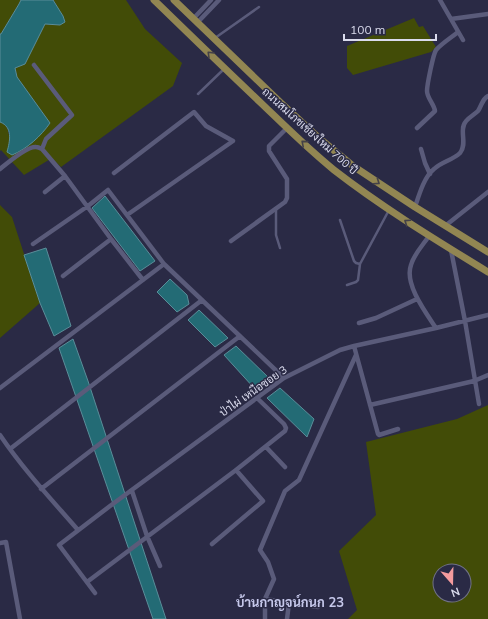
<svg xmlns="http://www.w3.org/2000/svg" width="488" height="619" font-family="Mulish,Sarabun,sans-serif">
  <rect width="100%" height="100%" fill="#2a2a45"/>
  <path fill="#424c07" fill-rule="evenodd" d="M0,0H21L19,4L1,34H0Z
    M53,0H126L145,29L182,63L173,86L61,167L52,158L24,175L1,150L0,151V122C12,127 6,135 12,141C15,144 19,147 23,149L42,133L50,123L17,77L15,68L25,63L45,24L60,25L56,4Z
    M414,18L419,27L423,26L436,47L431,52L353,75L347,68V46Z
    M0,205L12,217L40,303L0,338Z
    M488,405V619H348L357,610L339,551L376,515L366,442L457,419ZM440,571H464V595H440Z"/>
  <path fill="#236b75" stroke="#5a8d99" d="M21,0H53L63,16L65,22L60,25L45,24L25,64L15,68L17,77L50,123C41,136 27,149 12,155L7,152C10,141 13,127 0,122V34H1L19,4Z
    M105,196L155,261L140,271L92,208Z
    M46,248L71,326L54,336L40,303L24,255Z
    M170,279L187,295L189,304L177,312L157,292Z
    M199,310L228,338L215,347L188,320Z
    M73,339L88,381L166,619H153L59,348Z
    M236,346L269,378L254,388L224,355Z
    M280,388L314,419L307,437L267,398Z"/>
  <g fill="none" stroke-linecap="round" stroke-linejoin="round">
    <path stroke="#5a5b7a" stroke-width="2.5" d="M215,38L259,7
      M198,94L224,69
      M276,209V235L280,248
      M340,220L354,261L356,263L360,264
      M347,285L356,282L358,280L360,264L389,210"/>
    <path stroke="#5a5b7a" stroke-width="4.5" d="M440,0L463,40
      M193,19L211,0
      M451,19L488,14
      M197,23L219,0
      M34,65L72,115L46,139L42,149
      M417,128L435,111C434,104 427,98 427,91C427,85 433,55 436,50C441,44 452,37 458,32
      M421,149L425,163L430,174
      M0,169C6,164 28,146 36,147C38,147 40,148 42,149L65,176L45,192
      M114,173L194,112L206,126L233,141L127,215
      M65,176L111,239L143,280
      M415,207C419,195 424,177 434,169C441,162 453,160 460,153C466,146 462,136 463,129C463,120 473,116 478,111C482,105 482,99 488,96
      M445,226L488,192
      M429,236C423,245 414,254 411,265C404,284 426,313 436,328
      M231,241L285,202L287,198V179L269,151V146L287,128
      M33,244L88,206L108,190L164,264L284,378
      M451,250L465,321L479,404
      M63,276L111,239
      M359,323L376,318L417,299
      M354,346L378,434L379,435L398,429
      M0,388L164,264
      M370,405L474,381L488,375
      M0,435C23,469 51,499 78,530
      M266,447L285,467
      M10,449L202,300
      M41,489L240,336
      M132,491L147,536L160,566
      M0,543L6,542L20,619
      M212,544L263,501L236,470
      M87,582L236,470L285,431L286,428L284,424L257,398
      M95,593L59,545L110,506L284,378L340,350L354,346L436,328L488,315
      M265,599V619
      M318,607L265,599L274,579L268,562L260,550L285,491L299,480L356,355
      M287,619L289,603"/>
    <path stroke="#928652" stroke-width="7" d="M154,0C189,34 225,69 261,103C285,126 308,149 334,170C383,208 436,240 488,272
      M174,0L281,103L319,138L353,166L415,207L488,252"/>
  </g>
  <defs><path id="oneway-chevron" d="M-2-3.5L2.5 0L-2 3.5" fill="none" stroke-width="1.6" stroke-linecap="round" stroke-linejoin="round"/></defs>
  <g stroke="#444148">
    <use href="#oneway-chevron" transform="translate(210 54) rotate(-136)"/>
    <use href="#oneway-chevron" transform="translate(304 143) rotate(-139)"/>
    <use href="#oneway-chevron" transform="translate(377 182) rotate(34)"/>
    <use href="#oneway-chevron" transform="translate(407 222) rotate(-146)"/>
  </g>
  <g text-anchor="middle" stroke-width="3" stroke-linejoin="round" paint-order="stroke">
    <g font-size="11" fill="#dadbed" stroke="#2a2a45">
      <text transform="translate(310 131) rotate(42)" y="4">ถนนสมโภชเชียงใหม่ 700 ปี</text>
      <text transform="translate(253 391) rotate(-35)" y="4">ป่าไผ่ เหนือซอย 3</text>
    </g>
    <g font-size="13" font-weight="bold" fill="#c6c8eb" stroke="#2a2a45">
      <text x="290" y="607">บ้านกาญจน์กนก 23</text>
    </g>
  </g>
  <g transform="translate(452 583) rotate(160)"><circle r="19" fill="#2a2a45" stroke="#707188"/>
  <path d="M0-3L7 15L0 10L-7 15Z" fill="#f59b9e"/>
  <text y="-6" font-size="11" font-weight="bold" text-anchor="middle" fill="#dadbed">N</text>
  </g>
  <path d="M344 34v6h92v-6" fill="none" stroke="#dadbed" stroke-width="2"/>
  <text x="350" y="34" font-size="12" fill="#dadbed" stroke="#2a2a45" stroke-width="3" paint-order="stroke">100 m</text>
</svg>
